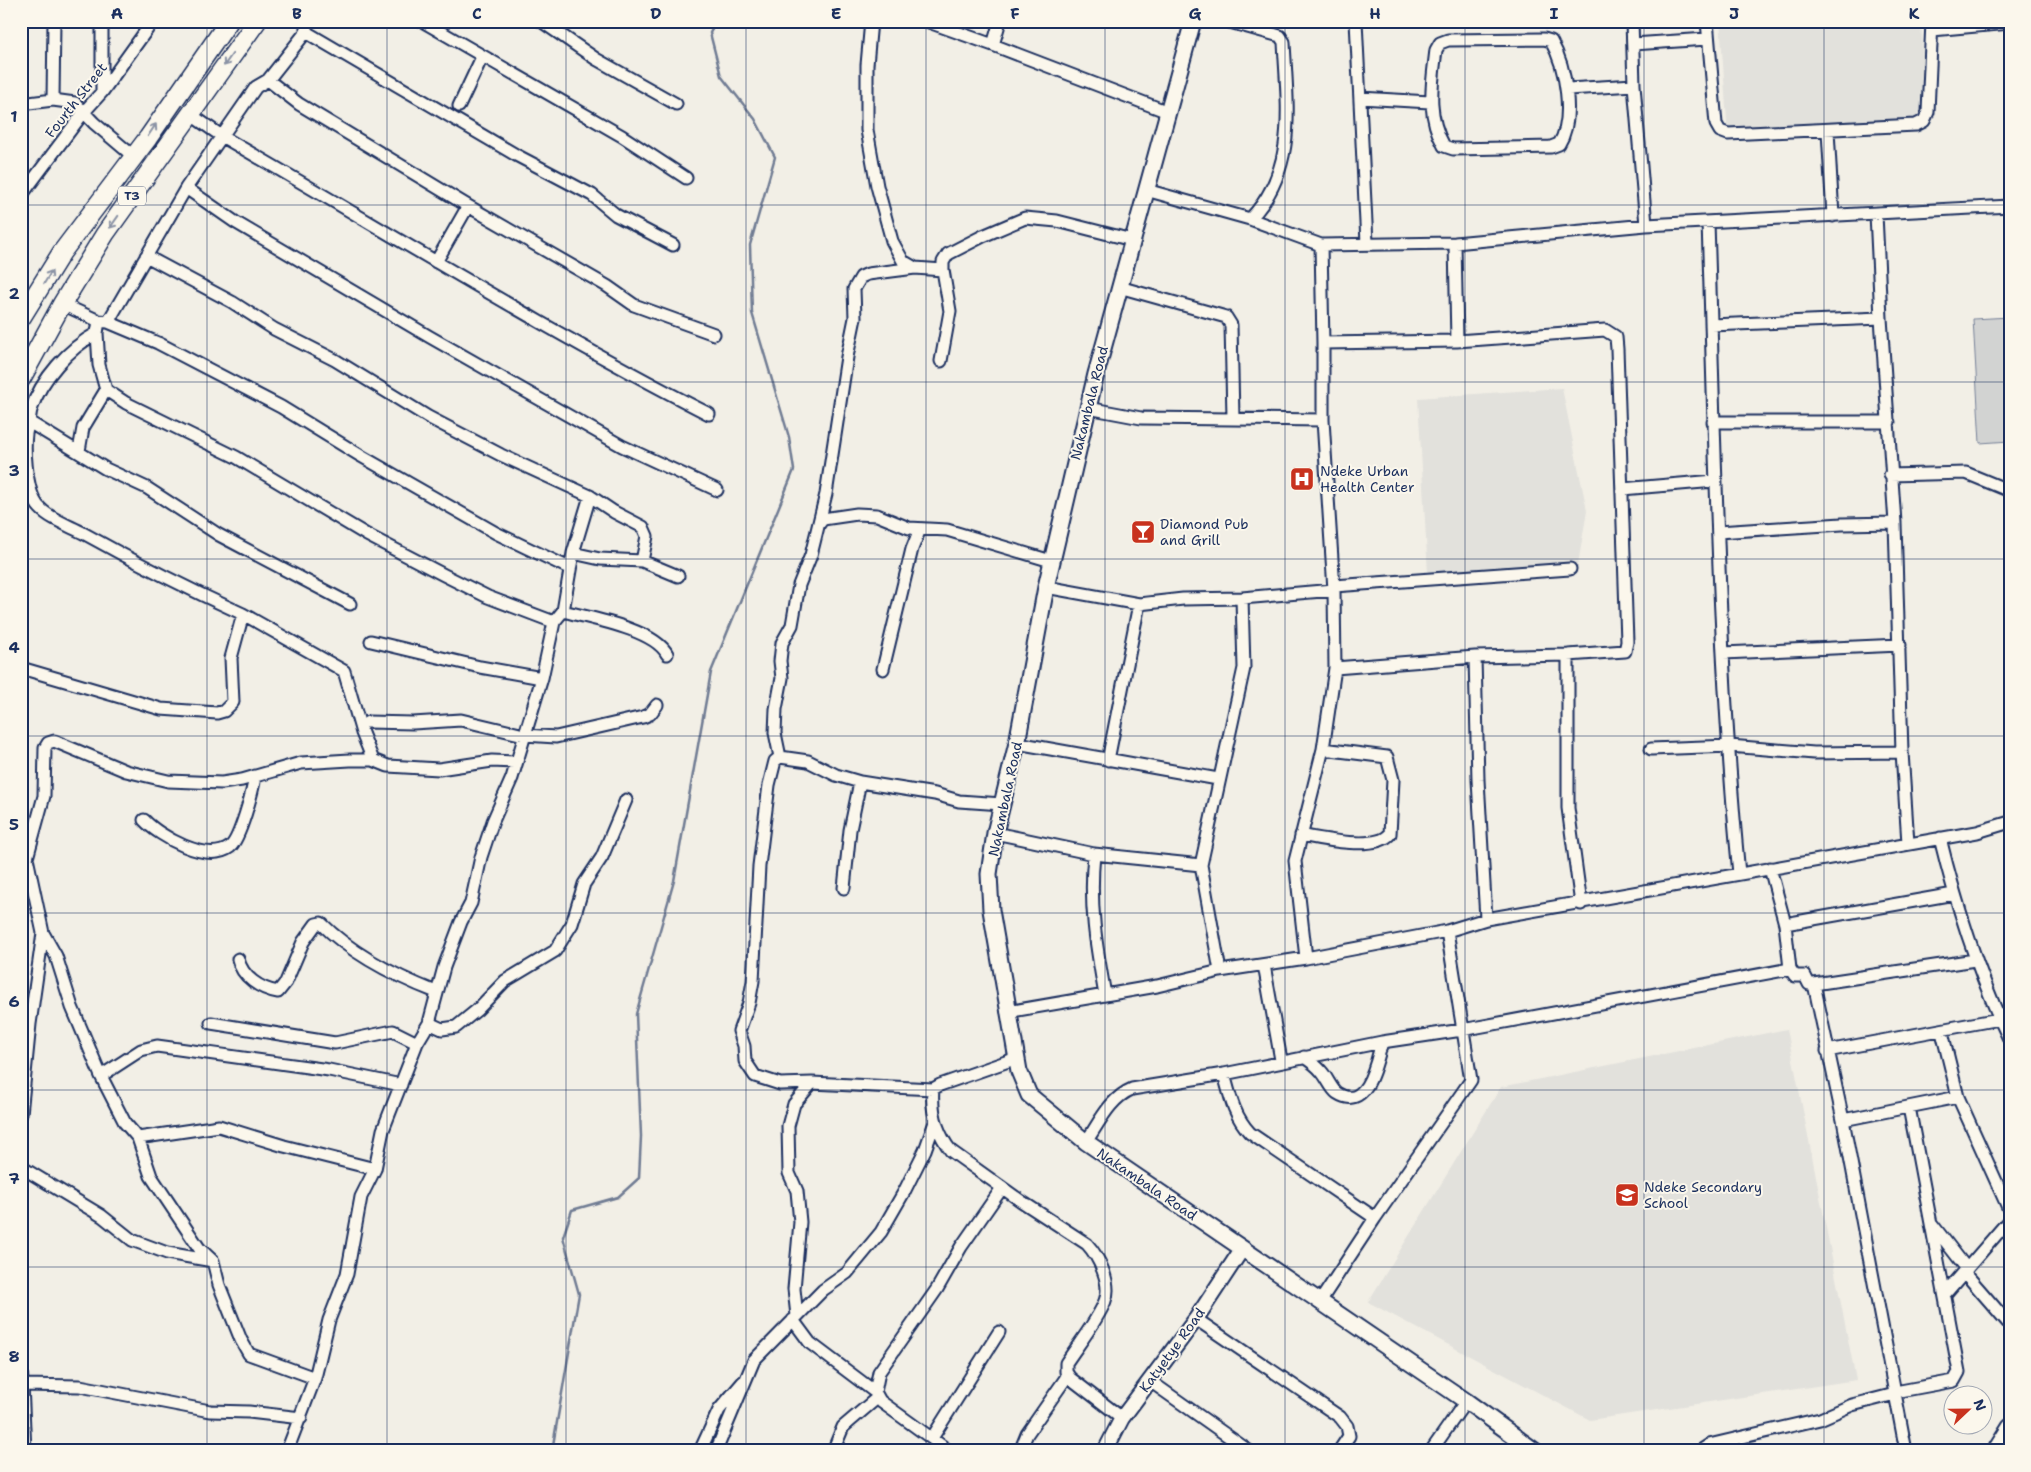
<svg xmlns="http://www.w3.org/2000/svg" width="2031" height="1472" font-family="'Shantell Sans',sans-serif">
  <rect width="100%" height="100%" fill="#f2efe6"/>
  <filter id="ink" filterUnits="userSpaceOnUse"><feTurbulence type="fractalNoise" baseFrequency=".02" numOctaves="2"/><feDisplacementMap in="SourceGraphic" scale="10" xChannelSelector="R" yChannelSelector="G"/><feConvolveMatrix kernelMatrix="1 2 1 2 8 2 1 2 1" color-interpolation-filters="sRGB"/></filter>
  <g filter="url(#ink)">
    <path fill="#e2e1dc" d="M1720,21H1921L1926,113L1916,123L1728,136Z
      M1562,388L1587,511L1578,564L1428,574L1418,398Z
      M1787,1029L1856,1380L1590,1420L1368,1302L1501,1087Z"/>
    <path fill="#d2d3d2" stroke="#768198" d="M2010,317V441L1980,443L1973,319Z"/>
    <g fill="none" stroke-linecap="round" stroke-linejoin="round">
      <path stroke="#707b93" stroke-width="2.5" d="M552,1451L579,1294L563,1237L572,1210L618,1197L639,1178L641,1136L636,1014L674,881L711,672L794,470L789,437L752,313L750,245L775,157L755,119L721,76L710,33L716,21"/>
      <defs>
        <path id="minor" d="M422,21L622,136L686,178
          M541,21L596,59L676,104
          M871,21L867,65V130L877,186L892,241L903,261L915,268
          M926,21L993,45L1168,112
          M1226,21L1280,36L1284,42C1287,105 1298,169 1250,219
          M1356,21L1367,243
          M1632,21L1634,85L1646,225
          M1707,21L1716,124L1720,131L1728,134L1916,125L1924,121L1928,112L1932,21
          M1932,30L2010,23
          M306,32L516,155L592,195L616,215L673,245
          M1544,39L1551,41C1566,67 1575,119 1559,144L1551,147L1453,149L1444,146C1426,114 1432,84 1436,50L1440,43L1448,40Z
          M1633,44L1707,39
          M993,45L1000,21
          M268,80L299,104L468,206L607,286L634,305L714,334
          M1568,89L1634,85
          M102,92V21
          M1360,98L1430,102
          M53,100L54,21
          M21,104L53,100L75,103L94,123L133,156
          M459,106L482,57
          M190,114L223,137C385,230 543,329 709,414
          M1828,131L1833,216
          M186,188L235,222L430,337L622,446L717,490
          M1146,190L1250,219L1321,245L1455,243L1646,225L2010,206
          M21,196L84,112L102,92L153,21
          M1708,222C1715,440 1718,658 1739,874
          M1455,243L1457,341
          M1321,245L1323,343L1457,341L1605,330L1616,337L1617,349L1627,642L1625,651L1568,655L1475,657L1335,668
          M146,256L232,302L274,329L335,360L428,417L501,455L590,496L614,512L643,527L647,536L642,561
          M436,262L468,206
          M1119,287L1226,317L1231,325L1233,418
          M62,304L99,321L108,322L158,343L281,407L361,456L496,533L569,568
          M1881,318L1895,523L1902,752L1908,843
          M99,321L97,333L99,365L106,390L126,403L236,457L367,535L444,575L488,597L554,622
          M108,322L186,188L256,87L268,80L306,32V21
          M1711,325L1881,318L1876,214
          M97,333C69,348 41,379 31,410C30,413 30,417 29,421C22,440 25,493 40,508C50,519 70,526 83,533C135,562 188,589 243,614
          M941,361L950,311L943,270V262L948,254L983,236L1025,218L1057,221L1132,240
          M1088,408L1141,418L1323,420
          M29,422L106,469L147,488L219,535L350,604
          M1713,422H1889
          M79,451L83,428L106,390
          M1890,475L1966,473L2010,491
          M1622,489L1715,481
          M819,524L823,519L857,514L877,515L909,528L947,530L1051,561
          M1718,532L1842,524L1895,523
          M573,553L600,559L642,561L678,576
          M1334,586L1570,569
          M1046,587L1139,604L1183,599L1242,598L1334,590
          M563,611C589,618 654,629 667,654
          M371,641L480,667L542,678
          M1723,653L1900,645
          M1568,655V808L1581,904
          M1475,657L1478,780L1486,919
          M21,668L161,709L217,713L224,711L233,702L231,658L243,614L344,671L362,733L373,760
          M883,669L912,549L920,529
          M368,722L413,723L461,720L524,735L556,737L643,717L650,714L657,705
          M1017,743L1218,779
          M1651,749L1730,746L1814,753L1902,752
          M780,757L775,733L776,709L782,678L780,661L782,643L792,625L799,585L811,555L826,494L847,357L855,318L854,289L861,277L868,274L915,268L943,270
          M780,757L775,761L769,785L759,866L753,981L749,1003L739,1031L744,1046L745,1061L755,1076L780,1084L812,1083
          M780,757L808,761L836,775L860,782L935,794L959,801L1002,804
          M1108,760L1139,604
          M144,820C159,836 207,864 230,847C240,839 253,790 255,776
          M995,833L1094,854L1201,865L1220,971
          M1301,835C1321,839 1376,851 1390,834L1393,780L1387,757L1323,749
          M1940,838C1957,908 1979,976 2010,1041
          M1094,854C1089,905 1096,945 1105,995
          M21,855L27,858L44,796L45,748L48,743L54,741L126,771L168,781L222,783L242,780L301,763L350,760H373L388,766L439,769L492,761L515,762
          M1201,865L1244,668L1242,598
          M844,888L850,830L860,782
          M1785,924L1954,894
          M43,933L56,956L72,1007L101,1076L125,1123L138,1138L219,1126L284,1146L375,1169
          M1306,958L1295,861L1323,749L1335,668L1334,590L1323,420V343
          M238,959C242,977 260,989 278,992L286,982L303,942L316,924L321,923C352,954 395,976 436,992
          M1264,965L1281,1060
          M1790,969L1795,976H1805L1809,984H1814L1843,1120L1906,1451
          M1814,984L1975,960
          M1007,1012L1157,986L1220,971L1306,958L1447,931L1486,919L1977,832L2010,822
          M211,1023L335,1043L393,1031L417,1043
          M429,1023L442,1029L456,1027L477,1010L505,981L555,951L572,924L584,884L602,857L626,800
          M1942,1032L1958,1097L2010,1212
          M1827,1051L1999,1019
          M1304,1057C1310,1061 1317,1066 1321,1071C1327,1077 1331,1089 1337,1093C1368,1113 1377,1059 1382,1042
          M1017,1058L940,1085L933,1089C931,1112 937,1133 951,1151L1021,1201L1087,1244C1099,1257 1112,1284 1105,1301C1098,1320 1077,1346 1066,1363V1372L1070,1378L1122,1418
          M1224,1074C1230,1096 1234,1116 1250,1133L1375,1218
          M101,1076L141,1050L157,1046L329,1070L401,1085
          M21,1114L30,1024L43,933L27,858L22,863
          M1843,1120L1958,1097
          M138,1138L151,1176L199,1248L213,1261L219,1285L241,1340L249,1354L315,1378
          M1086,1142C1099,1123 1110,1098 1132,1089L1224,1074L1382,1042L1462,1030L1790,969L1785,924L1770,868
          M21,1167L102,1216L132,1240L167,1253L213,1261
          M1932,1224L1967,1269
          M1964,1272L2010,1325
          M1945,1294L2010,1219
          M1319,1303L1375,1218L1471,1080L1447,931
          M797,1316L794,1289L800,1222L797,1191L789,1173L788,1126L794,1104L812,1083L933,1089
          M1196,1319L1340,1417L1347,1426L1349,1436L1339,1451
          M793,1320L810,1343L875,1392L880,1401L949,1451
          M21,1362L25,1451
          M1150,1381L1249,1451
          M23,1385L80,1386L210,1411L249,1412L301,1418
          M875,1392L879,1372L937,1289L961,1247L1002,1188
          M1895,1392L1954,1381L1959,1372L1909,1107
          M932,1438L999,1332
          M287,1451L315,1378L329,1320L347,1274L361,1197L375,1169L383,1130L417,1043L429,1023L444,967L461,922L471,903L481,857L493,821L512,778L542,678L554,622L563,611L573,553L590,496
          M700,1451L719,1410L743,1382
          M716,1451L754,1360L823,1290L847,1273L881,1232L904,1192L925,1150L935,1122
          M833,1451L843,1427L877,1398
          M1020,1451L1027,1434L1068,1375
          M1431,1451L1466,1401
          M1700,1451L1709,1445L1820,1419L1852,1405L1895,1394"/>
        <path id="tertiary" d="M1105,1451L1122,1418L1196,1319L1242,1249"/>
        <path id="secondary" d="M1193,21L1096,374L1046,587L1017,743L995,833L989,874L991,910L1019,1071L1029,1095L1086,1142L1466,1401L1535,1451
          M1995,1451L2010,1427"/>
        <path id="trunk" d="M21,318L62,252L148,138L229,21
          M21,379L62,304L105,234L257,21"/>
      </defs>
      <use href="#minor" stroke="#1b2f5e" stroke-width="15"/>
      <use href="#tertiary" stroke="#1b2f5e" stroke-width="18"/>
      <use href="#secondary" stroke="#1b2f5e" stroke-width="19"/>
      <use href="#trunk" stroke="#1b2f5e" stroke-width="21"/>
      <use href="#minor" stroke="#fbf7ec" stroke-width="11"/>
      <use href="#tertiary" stroke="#fbf7ec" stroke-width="14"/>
      <use href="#secondary" stroke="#fbf7ec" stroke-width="15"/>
      <use href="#trunk" stroke="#fbf7ec" stroke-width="18"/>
    </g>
    <defs><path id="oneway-shaft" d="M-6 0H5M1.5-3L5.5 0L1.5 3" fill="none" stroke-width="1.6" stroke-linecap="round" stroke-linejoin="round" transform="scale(1.25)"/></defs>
    <g stroke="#8b93a5">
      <use href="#oneway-shaft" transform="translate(228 60) rotate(125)"/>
      <use href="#oneway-shaft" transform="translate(152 130) rotate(-56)"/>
      <use href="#oneway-shaft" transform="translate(114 222) rotate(125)"/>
      <use href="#oneway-shaft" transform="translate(48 277) rotate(-59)"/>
    </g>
  </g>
  <path fill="none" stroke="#1b2f5e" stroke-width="1" stroke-opacity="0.55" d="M207,21V1451M387,21V1451M566,21V1451M746,21V1451M926,21V1451M1105,21V1451M1285,21V1451M1465,21V1451M1644,21V1451M1824,21V1451M21,205H2010M21,382H2010M21,559H2010M21,736H2010M21,913H2010M21,1090H2010M21,1267H2010"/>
  <defs>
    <symbol id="hospital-square" viewBox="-11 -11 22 22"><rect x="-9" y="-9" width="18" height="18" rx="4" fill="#c8321e" stroke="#fbf7ec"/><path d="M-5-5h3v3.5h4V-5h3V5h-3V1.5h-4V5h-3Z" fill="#fff"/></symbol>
    <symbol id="bar-square" viewBox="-11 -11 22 22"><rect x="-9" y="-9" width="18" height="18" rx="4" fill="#c8321e" stroke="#fbf7ec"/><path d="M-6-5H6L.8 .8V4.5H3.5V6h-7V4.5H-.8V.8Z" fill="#fff"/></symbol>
    <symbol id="school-square" viewBox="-11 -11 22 22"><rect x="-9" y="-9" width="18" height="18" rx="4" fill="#c8321e" stroke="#fbf7ec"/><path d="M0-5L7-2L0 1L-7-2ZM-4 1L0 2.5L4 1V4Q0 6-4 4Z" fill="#fff"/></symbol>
  </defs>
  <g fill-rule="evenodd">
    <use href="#hospital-square" x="1288" y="465" width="28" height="28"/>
    <use href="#bar-square" x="1129" y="518" width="28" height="28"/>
    <use href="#school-square" x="1613" y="1181" width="28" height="28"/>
  </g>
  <g text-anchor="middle" stroke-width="4" stroke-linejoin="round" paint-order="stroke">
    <rect fill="#fbf7ec" stroke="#5e6b89" stroke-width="1" x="118" y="186.5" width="28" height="19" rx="4"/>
    <g font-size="12" font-weight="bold" fill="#1b2f5e">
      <text x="132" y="200">T3</text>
    </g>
    <g font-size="14" fill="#1b2f5e" stroke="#fbf7ec">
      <text transform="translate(76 100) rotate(-52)" y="5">Fourth Street</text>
      <text transform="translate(1089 403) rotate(-76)" y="5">Nakambala Road</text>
      <text transform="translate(1005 799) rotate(-78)" y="5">Nakambala Road</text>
      <text transform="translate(1147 1184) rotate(34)" y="5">Nakambala Road</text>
      <text transform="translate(1172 1350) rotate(-54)" y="5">Katyetye Road</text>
    </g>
    <g font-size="14" fill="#1b2f5e" stroke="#fbf7ec" text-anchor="start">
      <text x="1320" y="476">Ndeke Urban<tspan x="1320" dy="16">Health Center</tspan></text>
      <text x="1160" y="529">Diamond Pub<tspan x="1160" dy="16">and Grill</tspan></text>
      <text x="1644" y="1192">Ndeke Secondary<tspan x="1644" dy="16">School</tspan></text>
    </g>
  </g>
  <rect width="2031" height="1472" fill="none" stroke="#fbf7ec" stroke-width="55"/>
  <g transform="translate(1968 1410) rotate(68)"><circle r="24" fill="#fbf7ec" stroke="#a1a7b3"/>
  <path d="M0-4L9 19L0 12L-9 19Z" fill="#c8321e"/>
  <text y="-8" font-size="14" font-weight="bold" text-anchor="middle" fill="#1b2f5e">N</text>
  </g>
  <rect x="28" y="28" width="1976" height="1416" fill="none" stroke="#1b2f5e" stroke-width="2"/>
  <g font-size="16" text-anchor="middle" font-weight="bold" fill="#1b2f5e">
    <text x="117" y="19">A</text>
    <text x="297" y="19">B</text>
    <text x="477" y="19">C</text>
    <text x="656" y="19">D</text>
    <text x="836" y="19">E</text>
    <text x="1015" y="19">F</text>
    <text x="1195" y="19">G</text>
    <text x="1375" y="19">H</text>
    <text x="1554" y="19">I</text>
    <text x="1734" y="19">J</text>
    <text x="1914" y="19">K</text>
    <text x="14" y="122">1</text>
    <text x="14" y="299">2</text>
    <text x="14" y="476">3</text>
    <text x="14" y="653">4</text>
    <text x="14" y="830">5</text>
    <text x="14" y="1007">6</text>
    <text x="14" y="1184">7</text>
    <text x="14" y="1362">8</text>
  </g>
</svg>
